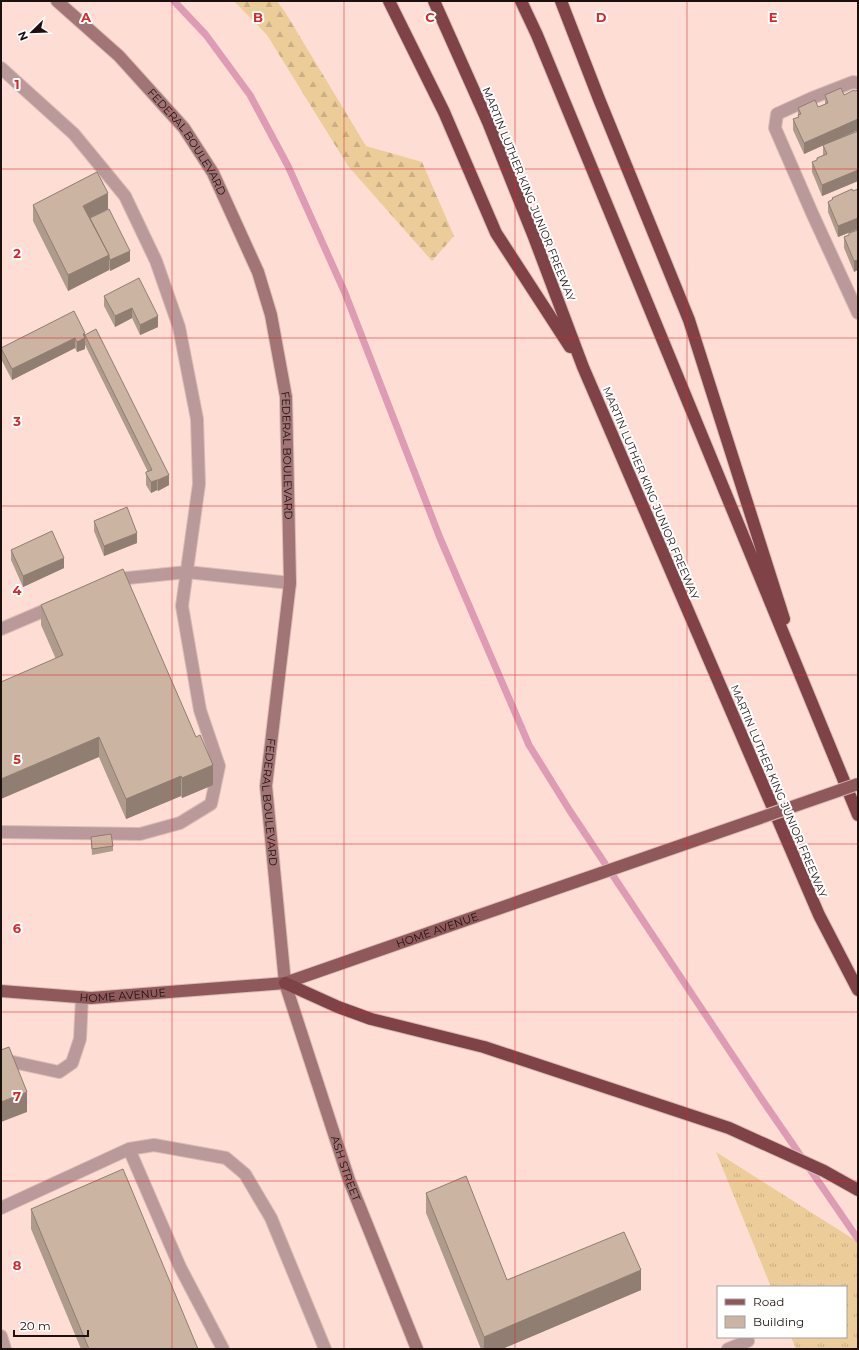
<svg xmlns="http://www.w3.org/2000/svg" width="859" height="1350" font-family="Montserrat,sans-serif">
  <defs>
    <pattern id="grass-tufts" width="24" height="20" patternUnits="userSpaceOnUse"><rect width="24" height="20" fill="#eccd9a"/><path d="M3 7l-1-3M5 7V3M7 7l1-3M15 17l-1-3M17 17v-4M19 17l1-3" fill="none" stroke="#caaf84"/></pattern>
    <pattern id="forest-firs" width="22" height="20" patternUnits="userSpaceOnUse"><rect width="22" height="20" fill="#eccd9a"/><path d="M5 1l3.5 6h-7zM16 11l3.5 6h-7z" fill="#caaf84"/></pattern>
  </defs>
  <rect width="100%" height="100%" fill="#fdddd4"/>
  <path fill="url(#grass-tufts)" d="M716,1152L858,1242V1349H796L791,1337H846V1287H771Z"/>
  <path fill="url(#forest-firs)" d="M234,1H277L285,12L366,146L422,162L454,236L432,261L348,166L267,35Z"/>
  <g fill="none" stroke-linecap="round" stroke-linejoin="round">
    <path stroke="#de9cb4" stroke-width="7" d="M174,1L206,35L250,95L288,166L345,293L440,538L529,745L570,811L763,1101L858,1239"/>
    <defs>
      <path id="lane" d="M1,68L74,134L125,196L156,261L179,327L197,419L199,484L182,606L200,710L219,766L211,804L180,823L140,834L1,832
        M858,83L853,82L812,98L777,114L775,128L812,213L858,313
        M111,582L118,579L187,572L290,583
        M1,629L55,606
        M1,1062H13L59,1072L72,1063L80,1039L82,997
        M1,1208L129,1149
        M1,1336L5,1349
        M223,1349L180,1267L129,1149L154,1145L226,1158L245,1174L271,1218L325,1349"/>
      <path id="street" d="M728,1349L748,1341"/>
      <g id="secondary">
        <path id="s1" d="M57,1L119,56L184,128L213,173L258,272L271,315L286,397L290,583L266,786L285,983L349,1180L417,1349"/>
      </g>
      <g id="primary">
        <path id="s2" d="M1,991L91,998L285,983L526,899"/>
      </g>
      <path id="highway" d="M389,1L444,112L496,233L570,347
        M434,1L488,122L534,237L583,367L819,915L858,990
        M521,1L537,35L858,815
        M561,1L599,99L689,320L784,619
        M285,983L338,1007L371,1019L484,1047L729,1128L824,1171L858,1190"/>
    </defs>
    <use href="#lane" stroke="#d9bcb4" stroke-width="14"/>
    <use href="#street" stroke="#d9bcb4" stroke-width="14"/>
    <use href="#secondary" stroke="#d9bcb4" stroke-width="14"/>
    <use href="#primary" stroke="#d9bcb4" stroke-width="14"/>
    <use href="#highway" stroke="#d9bcb4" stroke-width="14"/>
    <use href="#lane" stroke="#b9999a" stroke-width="12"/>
    <use href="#street" stroke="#b9999a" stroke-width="12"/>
    <use href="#secondary" stroke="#a17476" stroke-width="12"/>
    <use href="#primary" stroke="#8f595c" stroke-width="12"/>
    <use href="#highway" stroke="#7f4246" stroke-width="12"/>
    <defs>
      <path id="primary-bridge" d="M526,899L858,784"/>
    </defs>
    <use href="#primary-bridge" stroke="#d9bcb4" stroke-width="14" stroke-linecap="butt"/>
    <use href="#primary-bridge" stroke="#8f595c" stroke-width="12"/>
  </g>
  <path fill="#af9b8b" d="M858,90V130L829,143L858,131V181L822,196L812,172V162L817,160V158L823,155V145L804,154L793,130V119L798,117V108L818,107L825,105V95H844Z
    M858,189V229L838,237L828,212V202L832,200V198Z
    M33,205L108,209L90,218L130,261L110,271L109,268V270L68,291L33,221Z
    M858,230L854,272L844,248V237L849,235V233Z
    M104,296L158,316V327L140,335L132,318L115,327L104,306Z
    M85,335L169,485L158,491L157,490L151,493L146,485V474L148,472L85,345V343V349L77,352L75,348L12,380L1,359V348Z
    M94,521L137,543L104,556L94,531Z
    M11,550L64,568L23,587L11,560Z
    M41,605L213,785L182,798L181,796L126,819L41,625Z
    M91,837L113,846V851L92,855Z
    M426,1193L507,1280L641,1290L502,1349H481L426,1213Z
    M31,1209L198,1349H81L31,1229Z"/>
  <path fill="#8f7e71" d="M858,119V130L804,154V143Z
    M858,170V181L822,196V185Z
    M108,193V209L83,221V206Z
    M858,218V229L838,237V226Z
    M130,251V261L110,271V260Z
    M109,255V270L68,291V275Z
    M858,260V270L854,272V261Z
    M132,308V318L115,327V316Z
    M158,316V327L140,335V325Z
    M85,333V349L77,352V342L83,334Z
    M75,338V348L12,380V369Z
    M169,475V485L158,491V480Z
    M157,480V490L151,493V482Z
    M137,533V543L104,556V546Z
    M64,558V568L23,587V576Z
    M99,737V757L1,799V779Z
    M213,765V785L182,798V778Z
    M181,776V796L126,819V799Z
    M27,1092V1112L1,1122V1102Z
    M641,1270V1290L502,1349H484V1337Z"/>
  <path fill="#ccb4a2" stroke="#8f7e71" d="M841,88L844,95L854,90L855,91L858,90V119L804,143L793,119L799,117L798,115L801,114L798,108L815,100L818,107L828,103L825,95Z
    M858,131V170L822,185L812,162L817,160V158L827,154L823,145Z
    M97,172L108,193L83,206L109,255L68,275L33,205Z
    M852,189L853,191L858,189V218L838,226L828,202L833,199L832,198Z
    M109,209L130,251L110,260L109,257V255L90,218Z
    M858,230V260L854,261L844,237L849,235V233Z
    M139,278L158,316L140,325L132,308L115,316L104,296Z
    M74,311L85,333L83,334L85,338L77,342L75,338L12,369L1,348Z
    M96,329L169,475L158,480H157L151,482L146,474V472L152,470L85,335Z
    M127,507L137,533L104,546L94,521Z
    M52,531L64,558L23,576L11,550Z
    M123,569L196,737L200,735L213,765L182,778L181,776L126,799L99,737L1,779V682L63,655L41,605Z
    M111,834L113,846L92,849L91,837Z
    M9,1047L27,1092L1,1102V1050Z
    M123,1169L198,1349H89L31,1209Z
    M466,1176L507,1280L624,1232L641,1270L484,1337L426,1193Z"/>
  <path fill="none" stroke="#d62828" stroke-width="1" stroke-opacity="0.55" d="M172,1V1349M344,1V1349M515,1V1349M687,1V1349M1,169H858M1,338H858M1,506H858M1,675H858M1,844H858M1,1012H858M1,1181H858"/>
  <g text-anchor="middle" stroke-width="4" stroke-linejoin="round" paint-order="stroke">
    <g font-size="11" fill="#1c110e" stroke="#fff">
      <text dy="4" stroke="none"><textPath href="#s1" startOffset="193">FEDERAL BOULEVARD</textPath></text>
      <text transform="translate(529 194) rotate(68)" y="4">MARTIN LUTHER KING JUNIOR FREEWAY</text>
      <text dy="4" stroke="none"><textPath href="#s1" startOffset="529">FEDERAL BOULEVARD</textPath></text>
      <text transform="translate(651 493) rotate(67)" y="4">MARTIN LUTHER KING JUNIOR FREEWAY</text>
      <text transform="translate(779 791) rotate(67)" y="4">MARTIN LUTHER KING JUNIOR FREEWAY</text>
      <text dy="4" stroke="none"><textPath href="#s1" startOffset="877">FEDERAL BOULEVARD</textPath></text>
      <text dy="4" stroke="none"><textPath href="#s2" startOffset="446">HOME AVENUE</textPath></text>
      <text dy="4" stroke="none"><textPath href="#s2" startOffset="122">HOME AVENUE</textPath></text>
      <text dy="4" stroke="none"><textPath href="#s1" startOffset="1254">ASH STREET</textPath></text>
    </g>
  </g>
  <g font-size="13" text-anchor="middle" font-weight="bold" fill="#d62828" stroke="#fff" stroke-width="4" stroke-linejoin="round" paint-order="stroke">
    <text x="86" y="22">A</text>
    <text x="258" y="22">B</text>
    <text x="430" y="22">C</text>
    <text x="601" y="22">D</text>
    <text x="773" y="22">E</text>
    <text x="17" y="89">1</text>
    <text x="17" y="258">2</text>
    <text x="17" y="426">3</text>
    <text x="17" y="595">4</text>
    <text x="17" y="764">5</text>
    <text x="17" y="933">6</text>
    <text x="17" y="1101">7</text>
    <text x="17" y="1270">8</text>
  </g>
  <rect width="859" height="1350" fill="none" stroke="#1c110e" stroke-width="4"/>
  <rect x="717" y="1286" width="130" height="52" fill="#ffffff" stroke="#a4a09f"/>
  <rect x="725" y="1299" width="20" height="6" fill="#8f595c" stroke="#a4a09f"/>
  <text x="753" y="1306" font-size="12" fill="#1c110e">Road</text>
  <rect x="725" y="1316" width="20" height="12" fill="#ccb4a2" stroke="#a4a09f"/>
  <text x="753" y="1326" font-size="12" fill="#1c110e">Building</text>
  <g transform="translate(32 32) rotate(247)" stroke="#ffffff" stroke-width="3" paint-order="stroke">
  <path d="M0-3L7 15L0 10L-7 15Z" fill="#1c110e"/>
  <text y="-6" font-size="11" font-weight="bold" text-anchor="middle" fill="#1c110e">N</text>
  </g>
  <path d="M14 1330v6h74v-6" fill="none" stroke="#1c110e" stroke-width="2"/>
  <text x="20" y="1330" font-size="12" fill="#1c110e" stroke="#ffffff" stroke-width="3" paint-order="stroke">20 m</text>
</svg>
